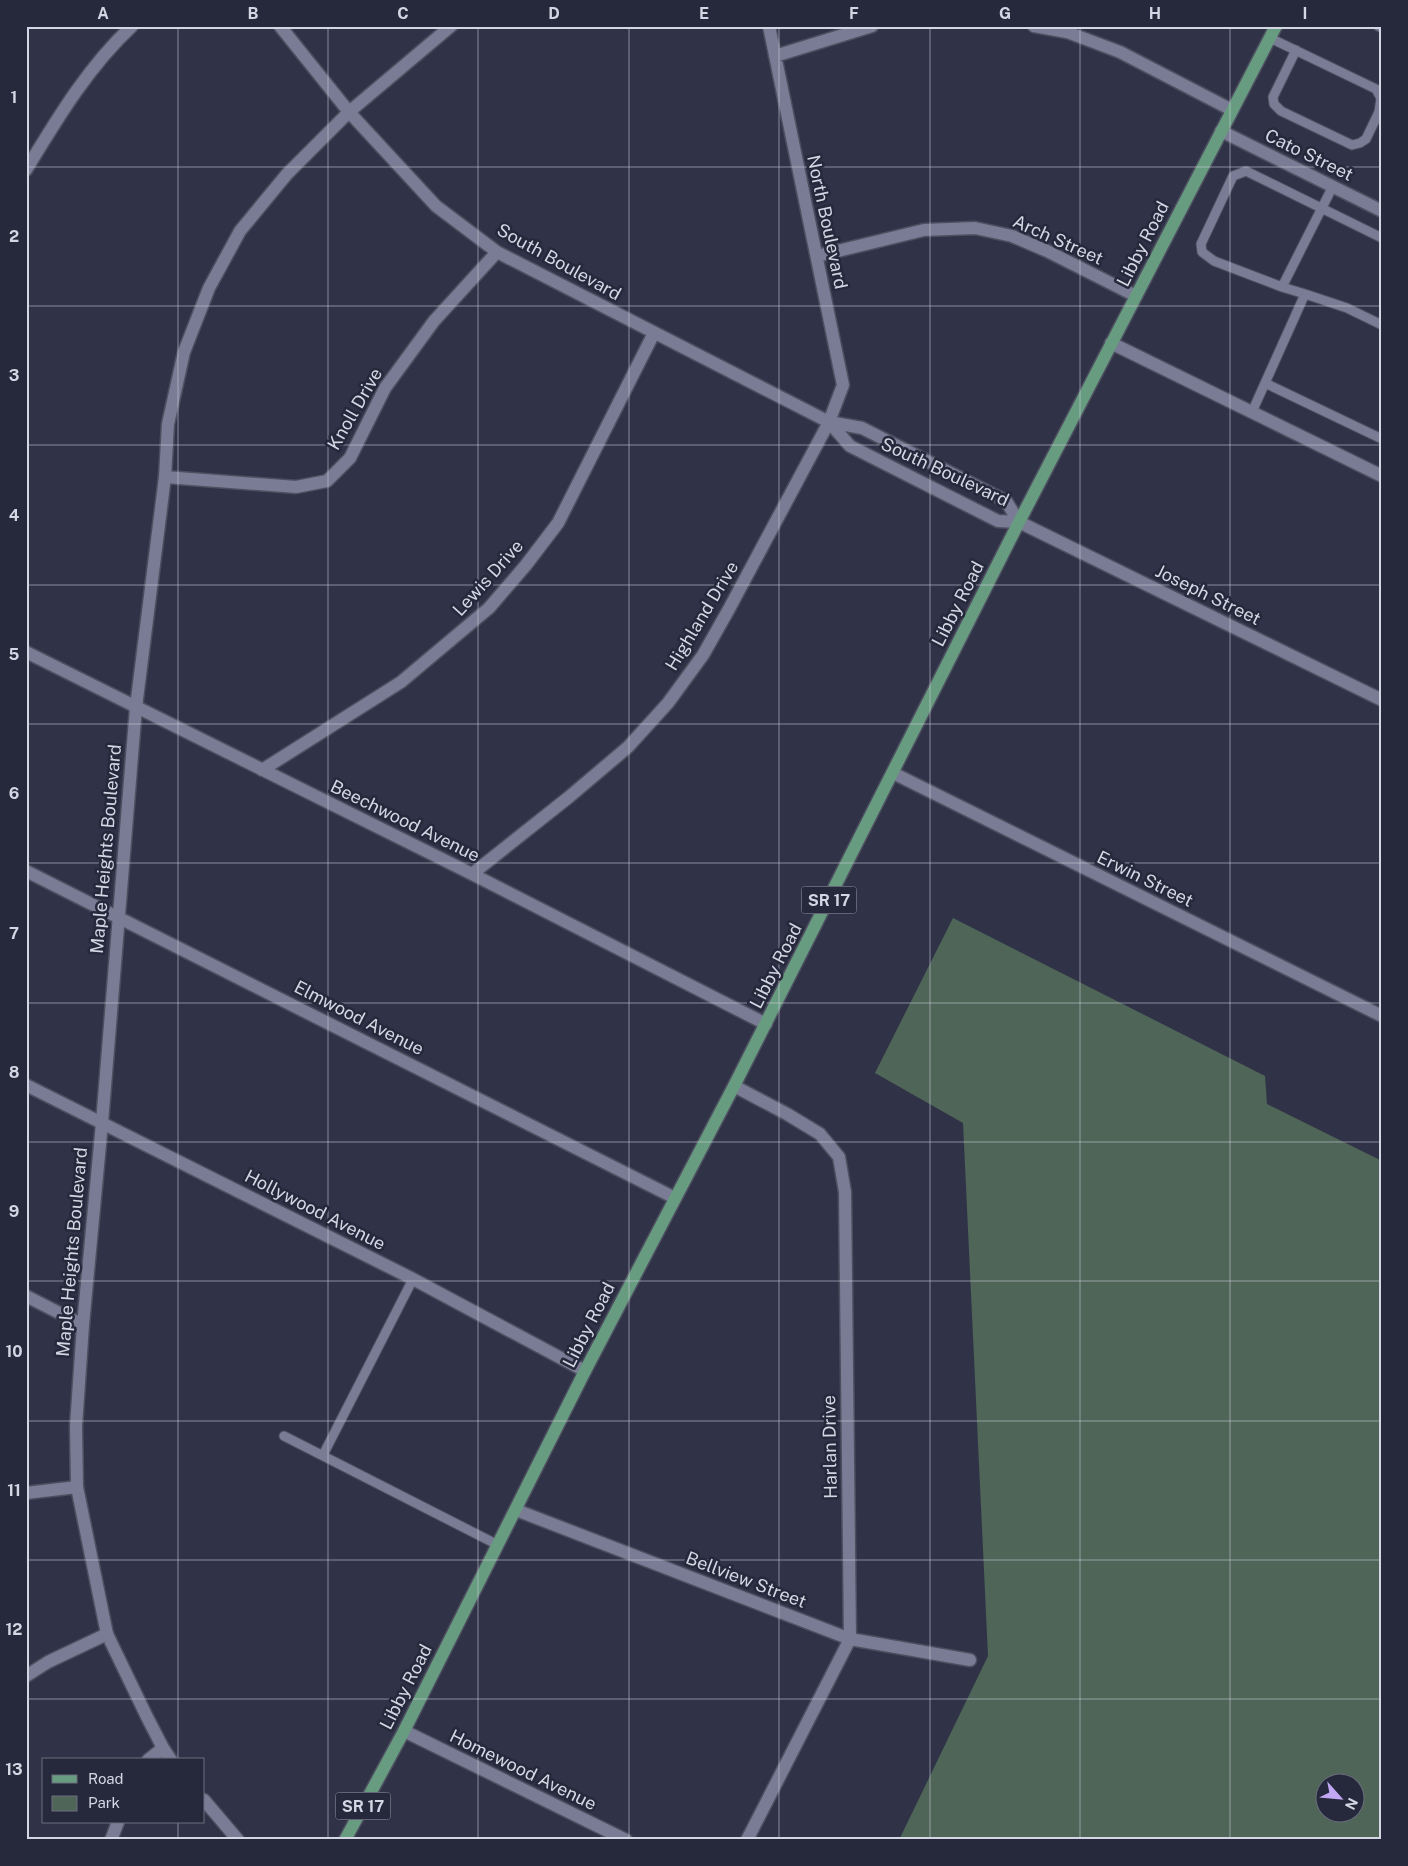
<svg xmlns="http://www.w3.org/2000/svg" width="1408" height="1866" font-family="'Public Sans',sans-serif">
  <rect width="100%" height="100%" fill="#303347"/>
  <path fill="#4e6557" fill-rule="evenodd" d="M953,918L1265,1076L1267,1104L1382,1161V1840H899L988,1656L963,1123L875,1073ZM1326,1784H1356V1814H1326Z"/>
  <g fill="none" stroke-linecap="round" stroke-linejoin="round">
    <defs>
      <path id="lane" d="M1378,26L1382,28
        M1270,38L1376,89L1381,98L1379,112L1366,139L1360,143L1352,145L1281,111L1274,104L1273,97L1296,50
        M1282,287L1214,261L1202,252L1201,244L1233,176L1246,171L1382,238
        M1305,294L1347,308L1382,325
        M1265,383L1382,439
        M1252,412L1305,294L1282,287L1333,186
        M284,1436L498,1545
        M323,1455L413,1279"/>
      <path id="street" d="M280,26L349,112L436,206L497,252L829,422L862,428L1006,501L1019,522
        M1034,26L1067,32L1120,52L1232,110
        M775,56L872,26
        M1221,131L1382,211
        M26,170C57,119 88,67 132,26
        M817,256L924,230L975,228L1012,236L1047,251L1136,296
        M1111,343L1382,476
        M829,422L850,446L994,519L998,521L1019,522L1382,700
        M165,477L296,487L327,481L350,458L385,388L434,321L497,252
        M26,652L472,874L766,1024
        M262,770L401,682L489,608L526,565L558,523L654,333
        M893,773L1382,1016
        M26,871L675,1198
        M472,874L569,797L628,747L668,703L703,655L729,609L829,422L843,385L769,26
        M26,1085L413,1279L585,1371
        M734,1086L787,1114L820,1134L839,1157L845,1192L850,1639L747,1840
        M26,1296L83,1325
        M26,1493L77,1487
        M516,1510L850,1639L970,1660
        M26,1676L48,1662L107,1634
        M404,1731L626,1840
        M148,1760L163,1748
        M111,1840L118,1822"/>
      <path id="secondary" d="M171,1760L163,1748L147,1717L107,1634L77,1487L76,1426L83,1325L102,1123L136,707L165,477L168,424L184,352L209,288L240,231L287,174L349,112L451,26
        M204,1800L238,1840"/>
      <path id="primary" d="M345,1840L404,1731L585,1371L734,1086L1019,522L1276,26"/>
    </defs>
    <use href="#lane" stroke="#4d4f60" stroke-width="11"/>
    <use href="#street" stroke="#4d4f60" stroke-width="15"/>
    <use href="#secondary" stroke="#4d4f60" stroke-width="15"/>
    <use href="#primary" stroke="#4d4f60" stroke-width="15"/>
    <use href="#lane" stroke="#797c94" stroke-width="9"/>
    <use href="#street" stroke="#797c94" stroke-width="12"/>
    <use href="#secondary" stroke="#797c94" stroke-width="12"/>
    <use href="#primary" stroke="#689c80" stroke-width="12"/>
  </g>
  <path fill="none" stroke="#d4d6e3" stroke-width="1" stroke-opacity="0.55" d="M178,26V1760M328,26V1840M478,26V1840M629,26V1840M779,26V1840M930,26V1840M1080,26V1840M1230,26V1840M26,167H1382M26,306H1382M26,445H1382M26,585H1382M26,724H1382M26,863H1382M26,1003H1382M26,1142H1382M26,1281H1382M26,1421H1382M26,1560H1382M26,1699H1382M178,1822V1840"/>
  <g text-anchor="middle" stroke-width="5" stroke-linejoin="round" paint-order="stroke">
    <g fill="#26283c" stroke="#a0a2b1" stroke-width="1">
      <rect x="801.5" y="886.5" width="55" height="27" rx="4"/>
      <rect x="335.5" y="1792.5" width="55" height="27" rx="4"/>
    </g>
    <g font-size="16" font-weight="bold" fill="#d4d6e3">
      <text x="829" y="906">SR 17</text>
      <text x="363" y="1812">SR 17</text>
    </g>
    <g font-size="18" fill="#d4d6e3" stroke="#26283c">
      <text transform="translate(1309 155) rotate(26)" y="6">Cato Street</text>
      <text transform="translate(827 222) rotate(78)" y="6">North Boulevard</text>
      <text transform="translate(1058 240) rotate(24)" y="6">Arch Street</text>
      <text transform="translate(1143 244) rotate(-63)" y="6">Libby Road</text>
      <text transform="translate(559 262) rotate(29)" y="6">South Boulevard</text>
      <text transform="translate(355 409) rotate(-60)" y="6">Knoll Drive</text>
      <text transform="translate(945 472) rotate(25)" y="6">South Boulevard</text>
      <text transform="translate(488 578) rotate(-48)" y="6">Lewis Drive</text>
      <text transform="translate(1208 595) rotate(26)" y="6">Joseph Street</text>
      <text transform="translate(958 604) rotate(-63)" y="6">Libby Road</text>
      <text transform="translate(702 616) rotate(-59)" y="6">Highland Drive</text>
      <text transform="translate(405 821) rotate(26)" y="6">Beechwood Avenue</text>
      <text transform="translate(106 849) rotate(-85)" y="6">Maple Heights Boulevard</text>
      <text transform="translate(1145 879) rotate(26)" y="6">Erwin Street</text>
      <text transform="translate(776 966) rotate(-63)" y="6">Libby Road</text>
      <text transform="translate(359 1018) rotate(27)" y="6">Elmwood Avenue</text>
      <text transform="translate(315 1210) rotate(27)" y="6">Hollywood Avenue</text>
      <text transform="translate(72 1252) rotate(-85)" y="6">Maple Heights Boulevard</text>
      <text transform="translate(589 1325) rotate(-63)" y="6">Libby Road</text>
      <text transform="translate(830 1447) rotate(-91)" y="6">Harlan Drive</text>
      <text transform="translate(746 1580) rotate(21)" y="6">Bellview Street</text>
      <text transform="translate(406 1687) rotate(-63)" y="6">Libby Road</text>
      <text transform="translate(523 1770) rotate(26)" y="6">Homewood Avenue</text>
    </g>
  </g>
  <rect width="1408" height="1866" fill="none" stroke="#26283c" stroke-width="55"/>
  <rect x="42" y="1758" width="162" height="65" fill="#26283c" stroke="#6c6e7f"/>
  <rect x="52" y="1775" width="25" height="8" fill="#689c80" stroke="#6c6e7f"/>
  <text x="88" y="1784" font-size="15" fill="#d4d6e3">Road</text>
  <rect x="52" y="1796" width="25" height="15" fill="#4e6557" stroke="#6c6e7f"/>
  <text x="88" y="1808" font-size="15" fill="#d4d6e3">Park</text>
  <g transform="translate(1340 1798) rotate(117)"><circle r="24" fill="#26283c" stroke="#6c6e7f"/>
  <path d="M0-4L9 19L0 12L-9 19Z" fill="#c2a8f2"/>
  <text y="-8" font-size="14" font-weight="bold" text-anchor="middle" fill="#d4d6e3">N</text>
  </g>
  <rect x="28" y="28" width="1352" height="1810" fill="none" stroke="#d4d6e3" stroke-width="2"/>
  <g font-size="16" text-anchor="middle" font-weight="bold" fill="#d4d6e3">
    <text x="103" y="19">A</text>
    <text x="253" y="19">B</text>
    <text x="403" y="19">C</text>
    <text x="554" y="19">D</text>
    <text x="704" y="19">E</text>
    <text x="854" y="19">F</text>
    <text x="1005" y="19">G</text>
    <text x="1155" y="19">H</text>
    <text x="1305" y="19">I</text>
    <text x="14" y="103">1</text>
    <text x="14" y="242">2</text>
    <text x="14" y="381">3</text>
    <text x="14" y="521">4</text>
    <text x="14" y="660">5</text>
    <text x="14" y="799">6</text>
    <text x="14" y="939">7</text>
    <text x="14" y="1078">8</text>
    <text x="14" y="1217">9</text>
    <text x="14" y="1357">10</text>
    <text x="14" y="1496">11</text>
    <text x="14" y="1635">12</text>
    <text x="14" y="1775">13</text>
  </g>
</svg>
